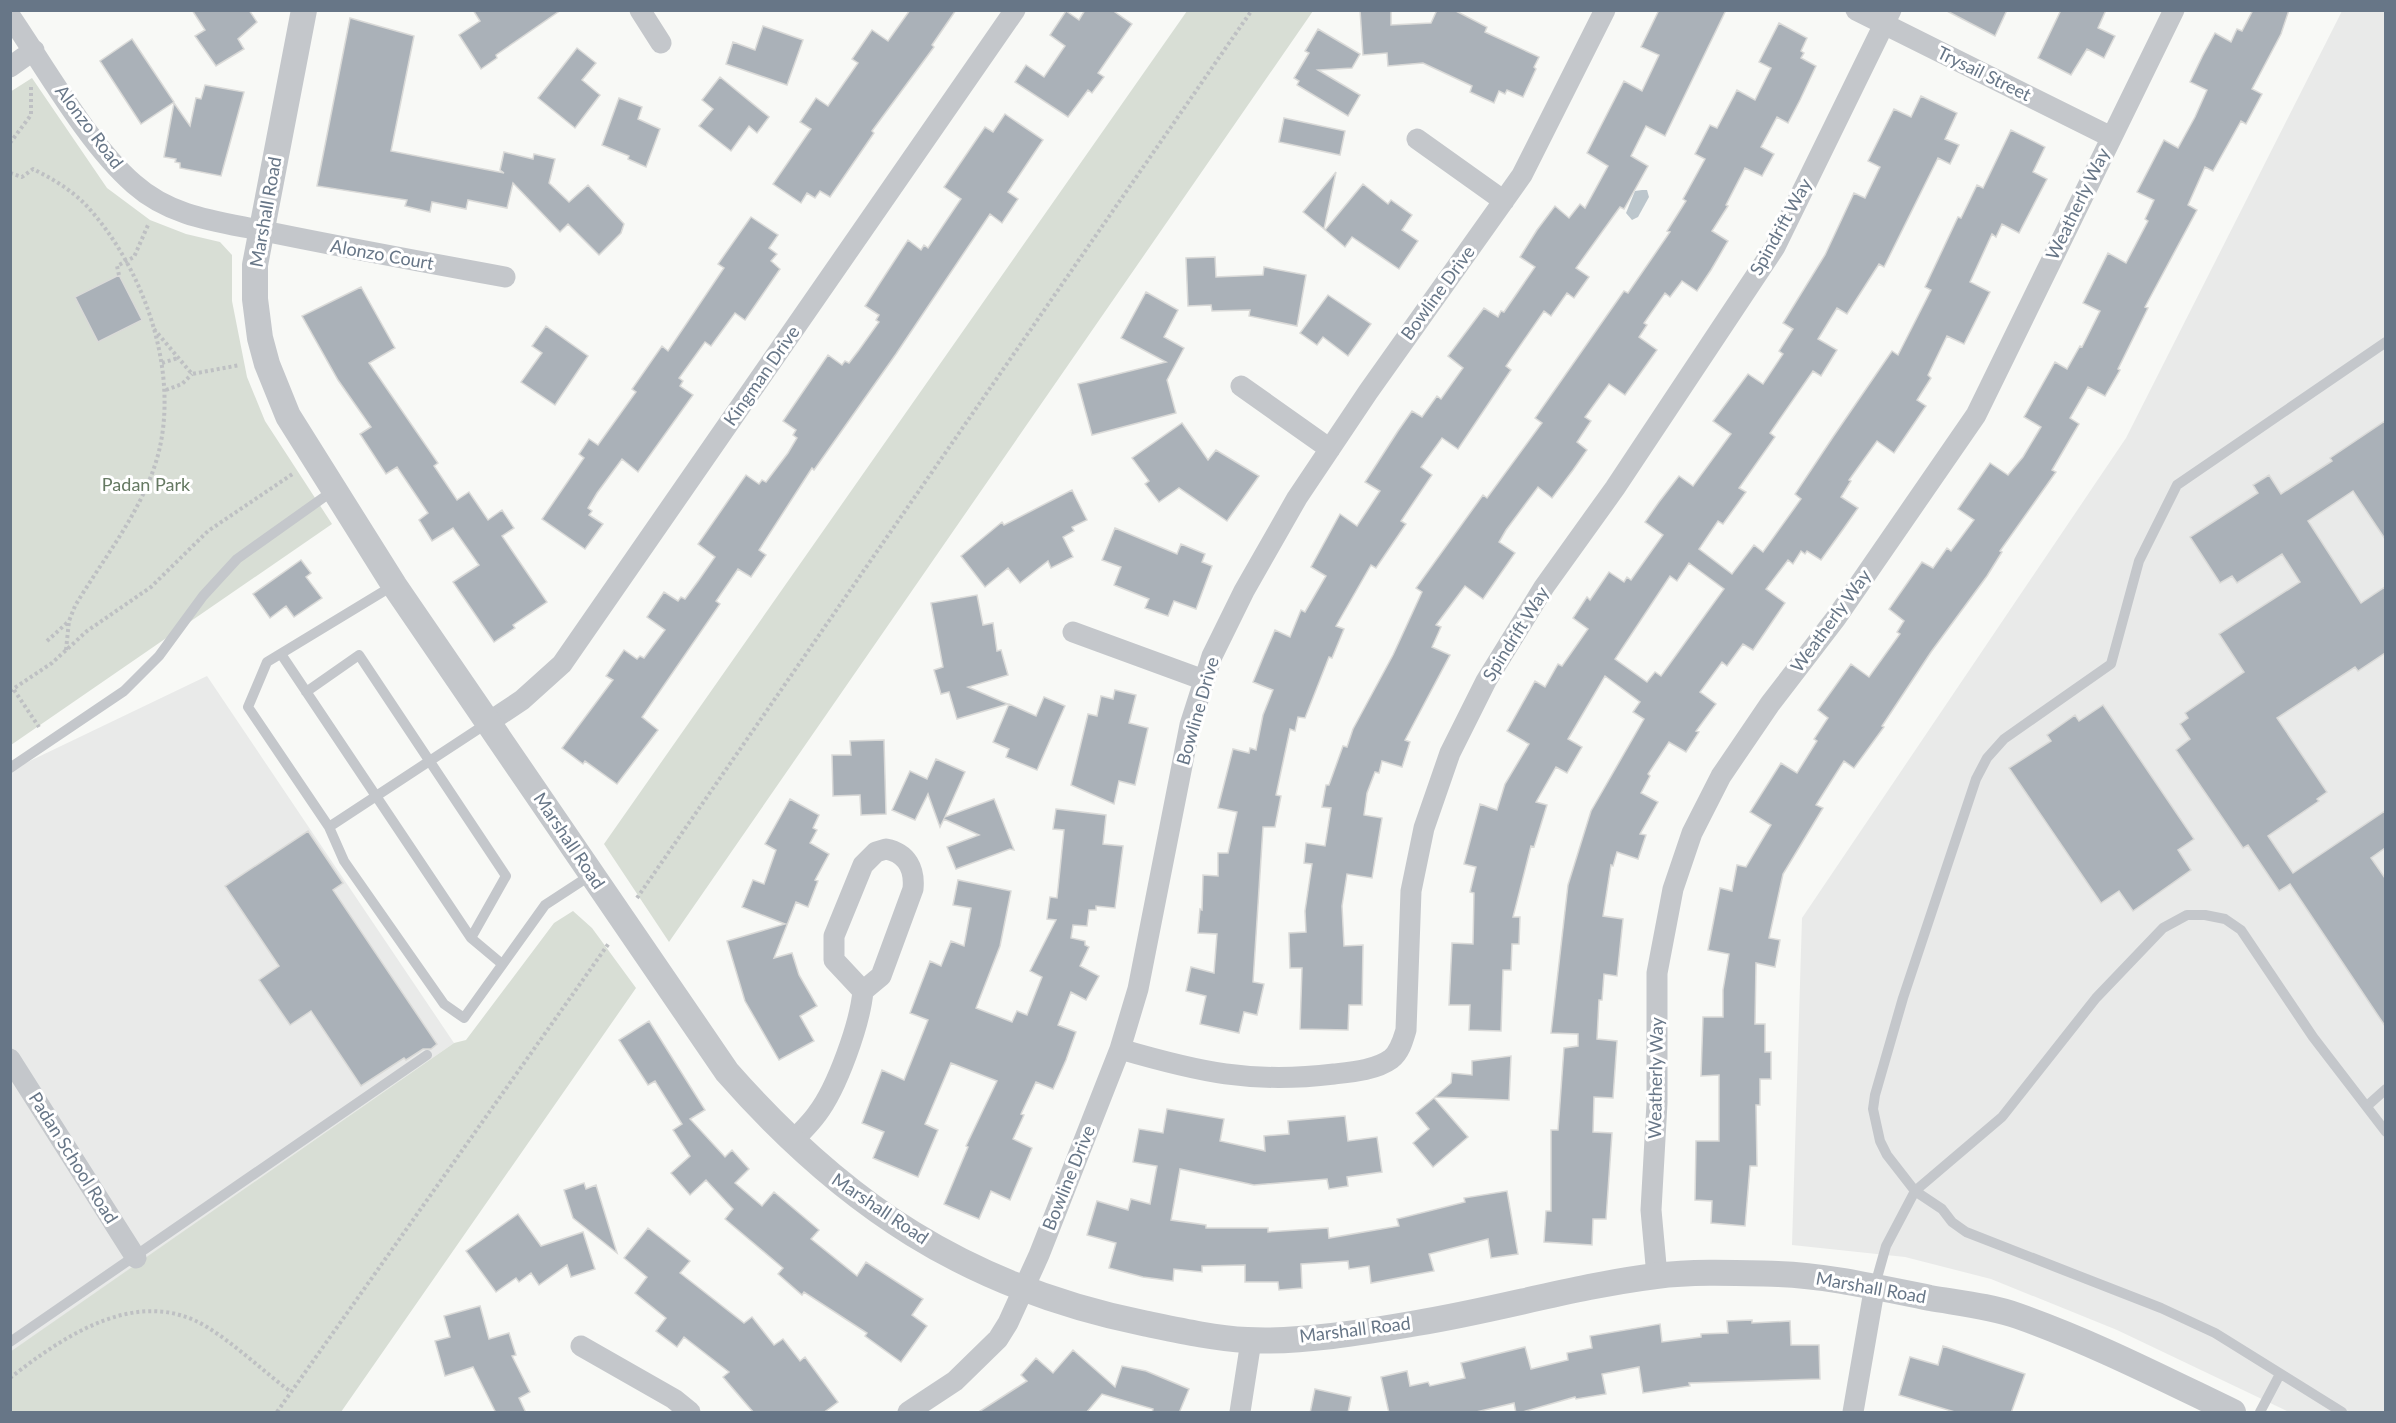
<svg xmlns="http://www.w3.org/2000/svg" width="2396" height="1423" font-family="Lato,sans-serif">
  <rect width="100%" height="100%" fill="#f8f9f6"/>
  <path fill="#e9eae9" d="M2342,11H2385V1412H2289L2117,1330L1991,1279L1905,1257L1792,1245L1802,918L2126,438Z
    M207,676L454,1043L11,1352V770Z"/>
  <path fill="#d8ded5" d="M1187,11H1313L669,942L604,844Z
    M32,78L107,188L150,220L186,234L220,242L232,255V301L247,377L265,421L332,524L11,745L10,92Z
    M573,911L592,928L636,988L341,1412H11L10,1352L454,1043L466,1040L554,923Z"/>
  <path fill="#bcc6cc" d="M1642,190H1647L1649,197L1638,217L1632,220L1626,213L1635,191Z"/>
  <path fill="#aab1b8" stroke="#dadad8" stroke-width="1.5" fill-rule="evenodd" d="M192,10H249L257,22L238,39L244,49L216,66L195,36L205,30Z
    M473,10H561L496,55L497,58L481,69L459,35L480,21Z
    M910,10H956L932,45L934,47L872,131L874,133L830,197L820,191L815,198L807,193L801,203L773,184L811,129L800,122L816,98L828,106L858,63L852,59L872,30L888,41Z
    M1085,10H1112L1132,24L1098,73L1104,77L1092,93L1088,90L1068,117L1015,82L1026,65L1044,77L1065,46L1050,35L1066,11L1079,20Z
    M1360,10H1391V25L1431,23L1437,10H1454L1487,27L1485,32L1539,57L1534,67L1536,69L1523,97L1507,90L1505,94L1499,91L1494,103L1470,92L1472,86L1423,63L1388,66L1387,53L1363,55Z
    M1659,10H1726L1665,136L1646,126L1631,156L1648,166L1624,209L1620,207L1576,268L1589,277L1574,298L1567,293L1551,316L1544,311L1506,366L1511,370L1458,449L1442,438L1421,467L1432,475L1401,521L1406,524L1376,568L1371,565L1336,626L1344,629L1332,658L1329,657L1305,718L1298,717L1295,731L1290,729L1276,795L1281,796L1275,827H1263L1253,982L1264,984L1257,1015L1244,1012L1239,1033L1200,1024L1206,996L1186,991L1191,967L1214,973L1217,934L1198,933L1200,909L1202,910L1203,875L1218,876V853H1228L1237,812L1218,808L1233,749L1249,753L1250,748L1256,750L1263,715L1273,690L1253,682L1262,660L1275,630L1290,637L1301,610L1305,612L1326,576L1311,567L1340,514L1357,526L1380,491L1365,482L1398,431L1412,411L1422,417L1437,396L1441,399L1463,368L1448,356L1484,308L1498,317L1501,311L1504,312L1535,267L1520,257L1537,230L1555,206L1569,218L1580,204L1585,208L1608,166L1587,153L1624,81L1642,91L1659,55L1641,47Z
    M1945,10H2007L1995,36Z
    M2061,10H2106L2098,28L2115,36L2104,58L2087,49L2071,75L2038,58Z
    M2253,10H2289L2281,34L2252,89L2262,94L2246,124L2241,121L2213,171L2205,167L2188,205L2197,210L2145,307L2148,308L2118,369L2120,370L2105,396L2088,387L2070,418L2079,424L2052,470L2056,472L2000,551L2002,552L1987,576L1931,652L1882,726L1884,727L1854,768L1844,761L1816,805L1823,808L1783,874L1769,938L1780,940L1775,967L1756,963L1755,1024H1765V1052H1771V1079H1760V1105H1756L1757,1166H1750L1745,1226L1711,1223L1712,1201L1695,1200L1696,1141H1719V1075L1701,1076L1703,1017H1723V990L1729,954L1708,950L1720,888L1732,891L1737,865L1746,867L1771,825L1750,812L1781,763L1797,773L1817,741L1814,739L1828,718L1818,710L1851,664L1869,677L1900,634L1897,632L1904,621L1889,609L1922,562L1933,568L1947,548L1951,551L1974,520L1958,509L1990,463L2008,475L2023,457L2041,427L2024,417L2055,362L2067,369L2080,346L2082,347L2100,311L2083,303L2108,253L2126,263L2148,221L2145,219L2154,200L2137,192L2164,140L2178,148L2195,117L2207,90L2190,82L2203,55L2215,33L2231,42L2237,29L2242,31Z
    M350,18L414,36L391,151L504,173L500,170L504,152L533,159L534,154L555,159L549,183L569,202L588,185L624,224L621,233L599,255L568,224L560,232L513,183L507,208L468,200L466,209L432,202L430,212L405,206L407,200L317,186Z
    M1779,23L1807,38L1801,51L1804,53L1801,58L1816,66L1800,100L1788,123L1777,117L1761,147L1774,154L1762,176L1745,168L1726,205L1728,206L1712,231L1728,241L1711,270L1697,291L1682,281L1670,297L1665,293L1644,323L1647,325L1639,337L1657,350L1625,395L1609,384L1585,417L1591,421L1577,442L1587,450L1573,470L1552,498L1538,487L1506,530L1499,542L1515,553L1483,599L1465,586L1436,625L1441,627L1432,647L1450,655L1405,740L1410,742L1402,767L1382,761L1379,773L1375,772L1367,793L1364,815L1382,818L1372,878L1347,874L1342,906L1344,946L1363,945L1362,1005H1349L1348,1030L1300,1029L1302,968H1290L1289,933L1306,932L1305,911L1312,864L1304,863L1306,843L1325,846L1331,808L1322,807L1326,785H1329L1343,746L1347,747L1353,729L1393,655L1422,592L1416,588L1483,495L1487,498L1542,423L1535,418L1624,291L1628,293L1670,232L1667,231L1686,201L1683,199L1705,159L1695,154L1710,125L1717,128L1737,90L1755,100L1771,68L1759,62Z
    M763,26L803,40L787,85L726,64L733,42L755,50Z
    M1318,29L1360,54L1352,68L1318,70L1360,95L1348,116L1297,85L1299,81L1294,78L1309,53L1305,51Z
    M132,39L174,102L141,124L100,61Z
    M577,48L596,63L582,80L600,95L575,128L538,98Z
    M720,77L769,117L757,133L749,126L731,151L699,126L713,109L702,100Z
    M205,85L244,92L221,176L180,168V163L175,162L176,159L164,157L174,103L190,126L196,98L201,99Z
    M1921,96L1957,113L1945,139L1959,145L1950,164L1938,158L1884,267L1879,264L1847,314L1837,308L1818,339L1837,350L1821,376L1813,371L1770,433L1775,437L1739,488L1746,492L1723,524L1718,521L1699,549L1732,574L1754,545L1763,552L1801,499L1795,494L1833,437L1892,351L1898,355L1931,290L1925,287L1958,217L1961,218L1977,185L1983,188L2011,130L2045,147L2033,172L2047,179L2019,233L2002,224L1996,237L1992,234L1970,282L1990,292L1964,344L1947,336L1928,375L1931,378L1917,400L1926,406L1894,453L1877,441L1849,480L1851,481L1841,497L1858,508L1844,528L1821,560L1807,551L1805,554L1801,551L1793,564L1788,560L1766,589L1785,603L1753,650L1743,644L1727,666L1722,662L1700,692L1716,704L1696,731L1699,732L1686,752L1669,742L1648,774L1650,776L1641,793L1658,802L1640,834L1646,835L1638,859L1617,852L1613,866L1611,865L1603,916L1623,919L1617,976L1604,974L1602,1000H1599L1597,1039L1617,1041L1613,1098L1594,1097L1593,1132L1612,1133L1606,1219H1593L1592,1245L1544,1242L1546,1211H1551V1130H1558L1564,1048L1578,1046V1034L1551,1033L1568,885L1591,811L1644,719L1633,712L1640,702L1605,676L1568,739L1582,747L1567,773L1556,767L1536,802L1547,805L1534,847L1531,846L1513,917H1520L1519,944H1512L1511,970H1503L1501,1031L1469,1030L1470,1005H1449L1452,943L1473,944L1474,893L1470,892L1476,867L1464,864L1480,804L1497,810L1505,784L1529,744L1507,731L1535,681L1545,687L1558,664L1562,666L1588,629L1573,618L1587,597L1590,600L1609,572L1624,582L1627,577L1631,580L1663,535L1645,522L1659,502L1679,476L1693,486L1731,434L1713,421L1748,374L1763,384L1783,354L1779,351L1793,329L1783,323L1825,255L1854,193L1865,198L1880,167L1868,161L1894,109L1911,117ZM1689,563L1724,589L1661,676L1655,672L1647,682L1615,659L1670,576L1677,581Z
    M619,98L642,107L638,119L660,129L646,167L628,159L629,156L602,145Z
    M1005,114L1043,140L1008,192L1018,199L1002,223L990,214L896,354L814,470L812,468L759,550L766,555L751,577L738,569L716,601L720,604L642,717L658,730L617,784L585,761L583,764L562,748L613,680L606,676L624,650L637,659L640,656L644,658L665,630L647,617L664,592L678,601L681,597L685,599L699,580L715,557L698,544L746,475L759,484L762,480L766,482L788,453L797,438L793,435L796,430L783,421L828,355L842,365L845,361L849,363L859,350L879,322L876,320L879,315L865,306L908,240L921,250L924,245L928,248L961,199L944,187L985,127L993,132Z
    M1284,118L1345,131L1340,155L1279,142Z
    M1336,172L1324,229L1303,212Z
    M1363,184L1388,204L1391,200L1412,215L1402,230L1418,241L1399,269L1352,237L1345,247L1325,230Z
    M751,217L778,235L769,248L777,254L771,261L780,269L745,320L735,313L711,346L705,342L679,378L683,381L680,386L693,395L638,472L622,459L597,493L588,508L592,511L589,515L603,524L585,549L542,519L584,458L579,454L589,439L598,445L636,392L632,389L662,346L668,351L724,268L718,264Z
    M1215,257L1216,277L1263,275L1264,267L1306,275L1297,326L1249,316L1250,310L1212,311L1211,305L1188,306L1186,258Z
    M119,275L142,320L98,342L75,297Z
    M361,287L395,348L369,363L438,463L434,466L457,500L469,492L488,520L502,510L514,528L502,536L547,602L513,625L515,628L494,642L453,582L479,565L453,528L432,541L419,520L428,513L397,467L386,474L360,434L371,427L338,380L302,316Z
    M1146,292L1178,310L1164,337L1184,348L1167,380L1176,413L1092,435L1078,384L1166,362L1121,338Z
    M1328,295L1371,324L1348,356L1323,337L1317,345L1300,333Z
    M546,326L588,356L555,405L521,382L542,353L532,346Z
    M2385,421V539L2353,491L2308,521L2361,603L2385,587V653L2358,671L2355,667L2277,718L2327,792L2317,799L2319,801L2268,836L2293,873L2385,811V848L2371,858L2385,878V1026L2290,884L2279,891L2248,845L2243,848L2176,750L2190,739L2180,724L2188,718L2185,713L2244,672L2219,634L2300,582L2282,554L2237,583L2232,576L2220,583L2190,537L2258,493L2253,485L2269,475L2281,494L2332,461L2330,458Z
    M1182,423L1208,460L1216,450L1259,476L1227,521L1179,488L1159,502L1145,484L1149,481L1132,458Z
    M1072,490L1087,520L1072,527L1074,531L1063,537L1073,557L1051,568L1048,561L1020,583L1008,568L985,587L961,556L1002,522L1004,525Z
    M1115,528L1177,554L1181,544L1205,554L1202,562L1212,566L1196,609L1174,601L1168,616L1145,608L1149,599L1114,585L1121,567L1102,560Z
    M301,560L311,573L306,577L322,598L294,617L286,606L270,618L253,594Z
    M977,595L983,625L993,623L997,651L1001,650L1008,675L968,687L1008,704L957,719L949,692L941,694L934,670L943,667L931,603Z
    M1115,690L1136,695L1129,723L1148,728L1135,785L1119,781L1114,804L1071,785L1088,714L1097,716L1101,696L1113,699Z
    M1044,697L1065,706L1037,770L1006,757L1009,749L993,742L1009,704L1036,716Z
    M2103,705L2194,839L2178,850L2191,870L2133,911L2119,891L2101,903L2009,768L2051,741L2047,735L2075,715L2079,721Z
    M884,740L886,814L861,815L860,795L833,796L832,755H851L850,741Z
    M936,759L965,772L945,817L994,799L1014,850L1010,849L956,869L947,847L979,835L944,819L940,827L928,794L915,820L892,810L910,771L927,779Z
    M790,799L819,815L813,828L817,830L810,843L829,854L815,880L818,881L808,907L796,902L774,958L792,953L799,975L817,1006L800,1016L814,1041L779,1060L745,1001L727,941L785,924L742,907L753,880L764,884L776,850L765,844Z
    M1056,809L1106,815L1103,844L1123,846L1115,908L1096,906V910H1089L1087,926L1073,925L1071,938L1085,941V945L1089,947L1080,966L1099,976L1086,1000L1071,992L1058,1025L1076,1032L1066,1060L1053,1089L1036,1082L1021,1114L1024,1115L1013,1139L1032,1148L1010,1200L991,1191L979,1219L944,1204L968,1147L966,1146L997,1081L951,1063L925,1124L938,1130L918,1177L873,1158L884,1132L862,1123L882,1070L904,1080L928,1020L910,1013L930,961L941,966L951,941L964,946L971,908L953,905L958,880L1011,891L1000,946L976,1008L1012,1022L1017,1011L1027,1015L1042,977L1030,971L1056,920L1047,919L1050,897L1057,898L1064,830L1053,829Z
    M308,831L343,883L333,890L437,1044L431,1049H423L406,1060L404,1058L361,1086L311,1011L290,1025L259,980L279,966L225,886Z
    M649,1021L705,1110L690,1119L725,1157L732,1150L749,1169L735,1183L762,1206L774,1192L819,1230L811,1239L857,1276L866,1262L923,1299L912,1315L927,1326L901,1362L865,1336L867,1333L804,1292L802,1295L778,1274L783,1268L725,1219L733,1209L706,1180L690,1195L671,1173L690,1156L673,1130L682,1124L655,1081L648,1085L619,1040Z
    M1511,1056L1509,1100L1435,1097L1451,1083L1452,1073L1472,1075V1061Z
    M1434,1098L1468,1137L1433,1167L1413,1143L1429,1129L1416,1113Z
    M1167,1109L1224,1119L1220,1141L1265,1151L1264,1136L1289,1134L1288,1121L1345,1116L1348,1141L1377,1137L1382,1172L1347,1177L1348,1186L1329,1189L1327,1179L1254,1185L1180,1169L1171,1220L1206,1225V1228H1268V1232L1328,1228L1329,1238L1399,1226L1397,1219L1465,1202L1464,1198L1507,1191L1518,1254L1491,1258L1488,1239L1429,1254L1434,1271L1371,1283L1369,1266L1349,1269L1348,1261L1301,1264L1302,1288L1279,1290L1278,1282H1245V1265L1202,1266V1272L1174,1269L1173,1281L1143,1277L1109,1268L1116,1243L1087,1235L1097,1201L1128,1210L1131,1199L1150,1204L1157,1166L1133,1162L1139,1129L1163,1133Z
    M584,1183L586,1189L596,1185L617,1253L573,1218L564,1190Z
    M518,1214L541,1246L583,1232L595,1269L571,1277L567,1265L539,1285L531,1273L519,1282L516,1278L496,1292L466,1251Z
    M648,1228L690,1261L680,1273L744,1323L752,1317L774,1345L783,1339L800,1361L805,1357L838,1402L823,1413H754L723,1377L729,1372L684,1337L677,1347L656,1331L666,1318L635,1293L647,1277L624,1258Z
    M480,1306L489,1339L509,1333L516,1355L512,1356L530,1392L519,1398L526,1413H496L473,1367L445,1376L435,1341L450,1337L444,1316Z
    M1752,1320V1323L1790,1321L1791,1345H1819L1820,1379L1689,1383L1690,1386L1643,1393L1639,1367L1602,1374L1606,1394L1576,1399L1575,1397L1519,1413H1516L1514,1403L1472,1413H1389L1381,1377L1407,1371L1410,1386L1428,1382L1430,1386L1465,1378L1461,1363L1525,1347L1531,1369L1568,1360L1567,1353L1592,1348L1590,1336L1660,1324L1662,1342L1701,1337V1334L1728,1333L1727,1321Z
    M1943,1346L2025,1374L2011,1413H1958L1899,1395L1910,1357L1938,1365Z
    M1073,1350L1115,1387L1122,1366L1146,1371L1189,1389L1179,1413H1152L1153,1409L1102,1394L1086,1413H977L1027,1381L1021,1375L1036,1358L1053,1373Z
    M1315,1389L1351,1397L1348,1413H1310Z"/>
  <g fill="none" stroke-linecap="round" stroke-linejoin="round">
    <path stroke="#bec0c3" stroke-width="4" stroke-dasharray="3 3" stroke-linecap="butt" d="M10,143L31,115V87
      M10,173L22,177L33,169C51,178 70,189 85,204C143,266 179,368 159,451C145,508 104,557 75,606L69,621L66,650
      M119,275L117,266L134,257L148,225
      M154,329L192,374L240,365
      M162,363L178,358
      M166,390L182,384L192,374
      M47,641L69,621
      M14,690L39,727
      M10,691L52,663L87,631L151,587L208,531L294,473
      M637,898L1252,10
      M10,1378C65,1335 139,1285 207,1327C236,1345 263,1371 291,1392
      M277,1412L609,943"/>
    <path stroke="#c4c7cb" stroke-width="10" d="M2386,342L2177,485L2139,561L2111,664L2004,739L1987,758L1976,779L1903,998L1875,1095L1873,1109L1880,1141L1887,1155L1915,1191L2002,1117L2096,998L2163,928L2187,915H2205L2225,919L2241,930L2313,1037L2386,1132
      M394,585L267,662L248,707L329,827L344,861L444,1004L464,1018L545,905L591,875
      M281,654L471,938L502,964
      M306,692L359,655L506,876L471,938
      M10,768L124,691L159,656L203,596L237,559L334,490
      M329,827L489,722
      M2367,1106L2386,1089
      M1875,1285L1886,1246L1915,1191L1942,1209L1952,1222L1966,1232L2161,1308L2215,1333L2342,1412
      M10,1342L427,1055
      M2260,1412L2280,1374"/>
    <path stroke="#c4c7cb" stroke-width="21" d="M640,10L661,43
      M1856,10L2111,137
      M10,16C45,67 88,144 134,184C170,216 214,221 259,230C341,247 423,262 505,277
      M10,67L34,50
      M1417,139L1504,201
      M1241,386L1330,449
      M1073,632L1204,680
      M489,722L522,700L562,664L1015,10
      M886,849C907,853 915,869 913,889L881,976L863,991L834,960V936L863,865L876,852Z
      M1120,1049C1199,1072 1251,1084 1334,1074C1352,1072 1376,1070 1391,1059C1400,1052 1403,1040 1406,1030L1411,891L1424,828L1450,753L1486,681L1544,587L1615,488L1775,247L1891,10
      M10,1059L136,1258
      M792,1142C800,1133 810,1124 817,1114C837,1088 860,1024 863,991
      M1657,1276L1651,1210L1657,1103V973L1673,889L1692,833L1721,776L1770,704L1836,618L1976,415L2174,10
      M581,1346L674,1399L690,1412
      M908,1412L955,1381L998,1339L1008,1323L1039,1255L1120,1049L1138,989L1190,725L1212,656L1244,591L1297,498L1368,392L1522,175L1605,10
      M1240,1412L1251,1341
      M1853,1412L1875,1285"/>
    <path stroke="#c4c7cb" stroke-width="26" d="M304,10L255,265V299L260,338L267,364L288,416L394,585L727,1072C844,1205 967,1287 1143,1323C1177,1330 1212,1338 1247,1340C1298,1343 1366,1332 1417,1323C1497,1310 1576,1286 1656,1276C1695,1271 1738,1273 1778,1274C1830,1276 1879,1288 1930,1298C1959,1303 1990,1306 2018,1316C2092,1342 2162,1378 2233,1412"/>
  </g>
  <g text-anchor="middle" stroke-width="6" stroke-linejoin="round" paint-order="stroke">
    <g font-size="18" fill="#677687" stroke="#fff">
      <text transform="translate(1984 74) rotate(26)" y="6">Trysail Street</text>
      <text transform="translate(89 127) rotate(53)" y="6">Alonzo Road</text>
      <text transform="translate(2078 204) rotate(-64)" y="6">Weatherly Way</text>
      <text transform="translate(266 212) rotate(-80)" y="6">Marshall Road</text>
      <text transform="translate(1781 227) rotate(-61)" y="6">Spindrift Way</text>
      <text transform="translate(382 255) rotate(10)" y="6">Alonzo Court</text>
      <text transform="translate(1438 293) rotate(-54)" y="6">Bowline Drive</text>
      <text transform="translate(762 376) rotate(-55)" y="6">Kingman Drive</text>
      <text transform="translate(1831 621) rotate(-54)" y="6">Weatherly Way</text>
      <text transform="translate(1516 634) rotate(-58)" y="6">Spindrift Way</text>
      <text transform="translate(1198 711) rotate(-74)" y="6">Bowline Drive</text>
      <text transform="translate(569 841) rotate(56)" y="6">Marshall Road</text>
      <text transform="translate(1656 1078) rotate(-89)" y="6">Weatherly Way</text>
      <text transform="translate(73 1158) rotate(58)" y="6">Padan School Road</text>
      <text transform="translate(1069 1178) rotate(-68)" y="6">Bowline Drive</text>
      <text transform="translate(880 1209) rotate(34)" y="6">Marshall Road</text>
      <text transform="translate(1871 1288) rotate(10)" y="6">Marshall Road</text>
      <text transform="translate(1355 1330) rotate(-7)" y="6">Marshall Road</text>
    </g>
    <g font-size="18" fill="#657962" stroke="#fff">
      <text x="146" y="491">Padan Park</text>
    </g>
  </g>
  <rect width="2396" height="1423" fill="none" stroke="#677687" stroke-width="24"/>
</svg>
